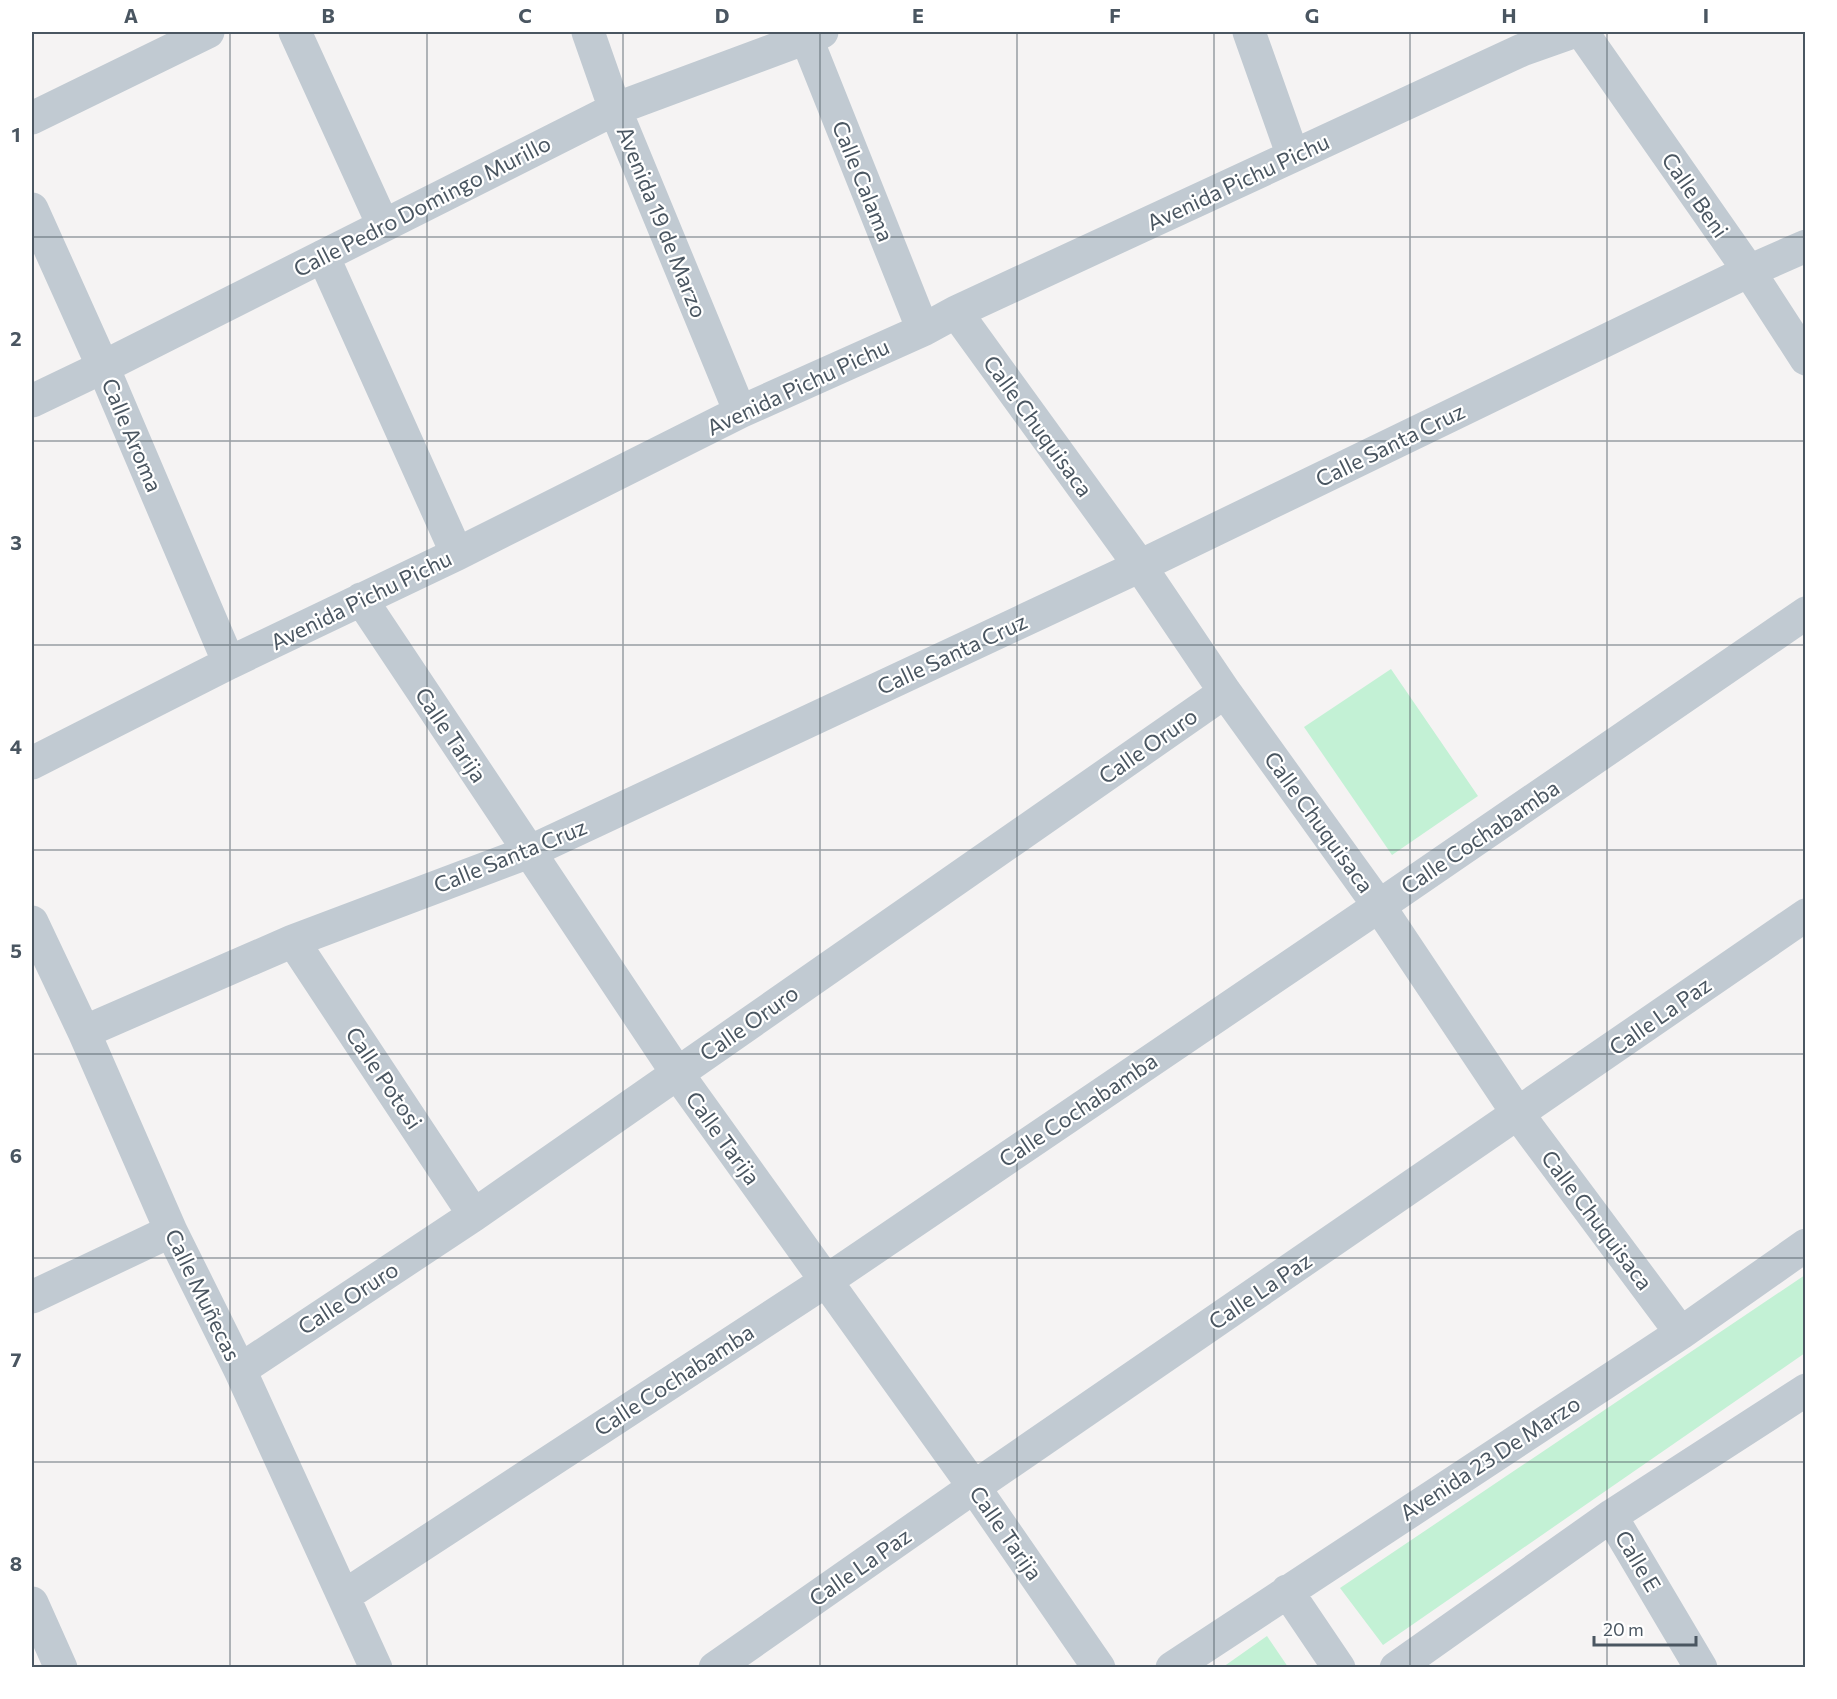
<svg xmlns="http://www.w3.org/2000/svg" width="1837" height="1699" font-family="Commissioner,sans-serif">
  <rect width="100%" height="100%" fill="#f5f3f3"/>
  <path fill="#c3f1d5" d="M1391,669L1478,796L1392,855L1304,727Z
    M1805,1275V1353L1383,1645L1340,1588Z
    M1267,1636L1288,1667H1223Z"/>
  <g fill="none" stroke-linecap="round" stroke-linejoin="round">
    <path stroke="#c1cad2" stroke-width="33" d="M295,32L383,225
      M588,32L615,109L740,412
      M804,32L923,330
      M1249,32L1293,156
      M1582,32L1749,271L1806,359
      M32,118L208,32
      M32,209L103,367L229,663
      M323,256L457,554
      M956,312L1140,566L1225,692L1379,906L1518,1114L1681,1333
      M32,401L103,367L615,109L822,32
      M361,599L677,1073L974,1487L1099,1668
      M32,763L229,663L457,554L740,412L923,330L956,312L1522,50L1573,32
      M32,922L84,1032L171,1231L240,1370L376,1668
      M293,941L474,1215
      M84,1032L293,941L529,852L1140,566L1749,271L1806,246
      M32,1297L171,1231
      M240,1370L474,1215L1225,692
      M1611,1516L1701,1668
      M1287,1591L1339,1668
      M344,1596L826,1281L1379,906L1806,613
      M32,1603L61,1668
      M715,1668L974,1487L1806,915
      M1172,1668L1681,1333L1806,1245
      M1396,1668L1611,1516L1806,1390"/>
  </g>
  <path fill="none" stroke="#4a5661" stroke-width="1.5" stroke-opacity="0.55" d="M230,32V1668M427,32V1668M623,32V1668M820,32V1668M1017,32V1668M1214,32V1668M1410,32V1668M1607,32V1668M32,237H1806M32,441H1806M32,645H1806M32,850H1806M32,1054H1806M32,1258H1806M32,1462H1806"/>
  <g text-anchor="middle" stroke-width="4.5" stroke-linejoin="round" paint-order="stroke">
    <g font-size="22" fill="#4a5661" stroke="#fff">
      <text transform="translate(863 181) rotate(68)" y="8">Calle Calama</text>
      <text transform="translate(1238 182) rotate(-25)" y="8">Avenida Pichu Pichu</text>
      <text transform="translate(1695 195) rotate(55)" y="8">Calle Beni</text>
      <text transform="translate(422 206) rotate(-27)" y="8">Calle Pedro Domingo Murillo</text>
      <text transform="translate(662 222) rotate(68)" y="8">Avenida 19 de Marzo</text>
      <text transform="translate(798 387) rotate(-25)" y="8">Avenida Pichu Pichu</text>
      <text transform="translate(1038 426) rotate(54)" y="8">Calle Chuquisaca</text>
      <text transform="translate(132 435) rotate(67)" y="8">Calle Aroma</text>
      <text transform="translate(1390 445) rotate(-26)" y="8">Calle Santa Cruz</text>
      <text transform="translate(361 600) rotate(-26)" y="8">Avenida Pichu Pichu</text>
      <text transform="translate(952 654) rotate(-25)" y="8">Calle Santa Cruz</text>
      <text transform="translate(451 735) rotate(56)" y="8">Calle Tarija</text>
      <text transform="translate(1148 746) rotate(-35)" y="8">Calle Oruro</text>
      <text transform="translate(1319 822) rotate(54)" y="8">Calle Chuquisaca</text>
      <text transform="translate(1480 837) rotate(-34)" y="8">Calle Cochabamba</text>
      <text transform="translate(510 856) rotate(-22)" y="8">Calle Santa Cruz</text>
      <text transform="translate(1660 1016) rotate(-35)" y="8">Calle La Paz</text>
      <text transform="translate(749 1023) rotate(-35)" y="8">Calle Oruro</text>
      <text transform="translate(384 1078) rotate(56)" y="8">Calle Potosi</text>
      <text transform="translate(1078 1110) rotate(-34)" y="8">Calle Cochabamba</text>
      <text transform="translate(723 1138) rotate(54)" y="8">Calle Tarija</text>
      <text transform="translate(1597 1220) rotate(53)" y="8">Calle Chuquisaca</text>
      <text transform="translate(1260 1291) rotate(-34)" y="8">Calle La Paz</text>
      <text transform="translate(203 1295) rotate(64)" y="8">Calle Muñecas</text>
      <text transform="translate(348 1298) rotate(-33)" y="8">Calle Oruro</text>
      <text transform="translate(674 1380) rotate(-33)" y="8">Calle Cochabamba</text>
      <text transform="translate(1490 1458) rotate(-33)" y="8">Avenida 23 De Marzo</text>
      <text transform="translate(1006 1533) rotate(55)" y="8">Calle Tarija</text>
      <text transform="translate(1638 1561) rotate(59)" y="8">Calle E</text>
      <text transform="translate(860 1567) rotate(-35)" y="8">Calle La Paz</text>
    </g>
  </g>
  <rect width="1837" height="1699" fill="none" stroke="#ffffff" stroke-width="66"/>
  <path d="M1594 1636v9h102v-9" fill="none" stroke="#4a5661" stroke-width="3"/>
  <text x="1603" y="1636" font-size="18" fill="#4a5661" stroke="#ffffff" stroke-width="4.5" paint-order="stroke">20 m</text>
  <rect x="33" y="33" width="1771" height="1633" fill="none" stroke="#4a5661" stroke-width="2"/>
  <g font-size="20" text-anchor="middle" font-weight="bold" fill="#4a5661">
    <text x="131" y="23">A</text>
    <text x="328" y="23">B</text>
    <text x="525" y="23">C</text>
    <text x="722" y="23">D</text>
    <text x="918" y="23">E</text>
    <text x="1115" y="23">F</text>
    <text x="1312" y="23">G</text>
    <text x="1509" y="23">H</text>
    <text x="1706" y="23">I</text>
    <text x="16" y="142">1</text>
    <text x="16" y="346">2</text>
    <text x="16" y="550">3</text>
    <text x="16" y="754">4</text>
    <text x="16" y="958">5</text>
    <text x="16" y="1163">6</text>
    <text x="16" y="1367">7</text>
    <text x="16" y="1571">8</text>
  </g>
</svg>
